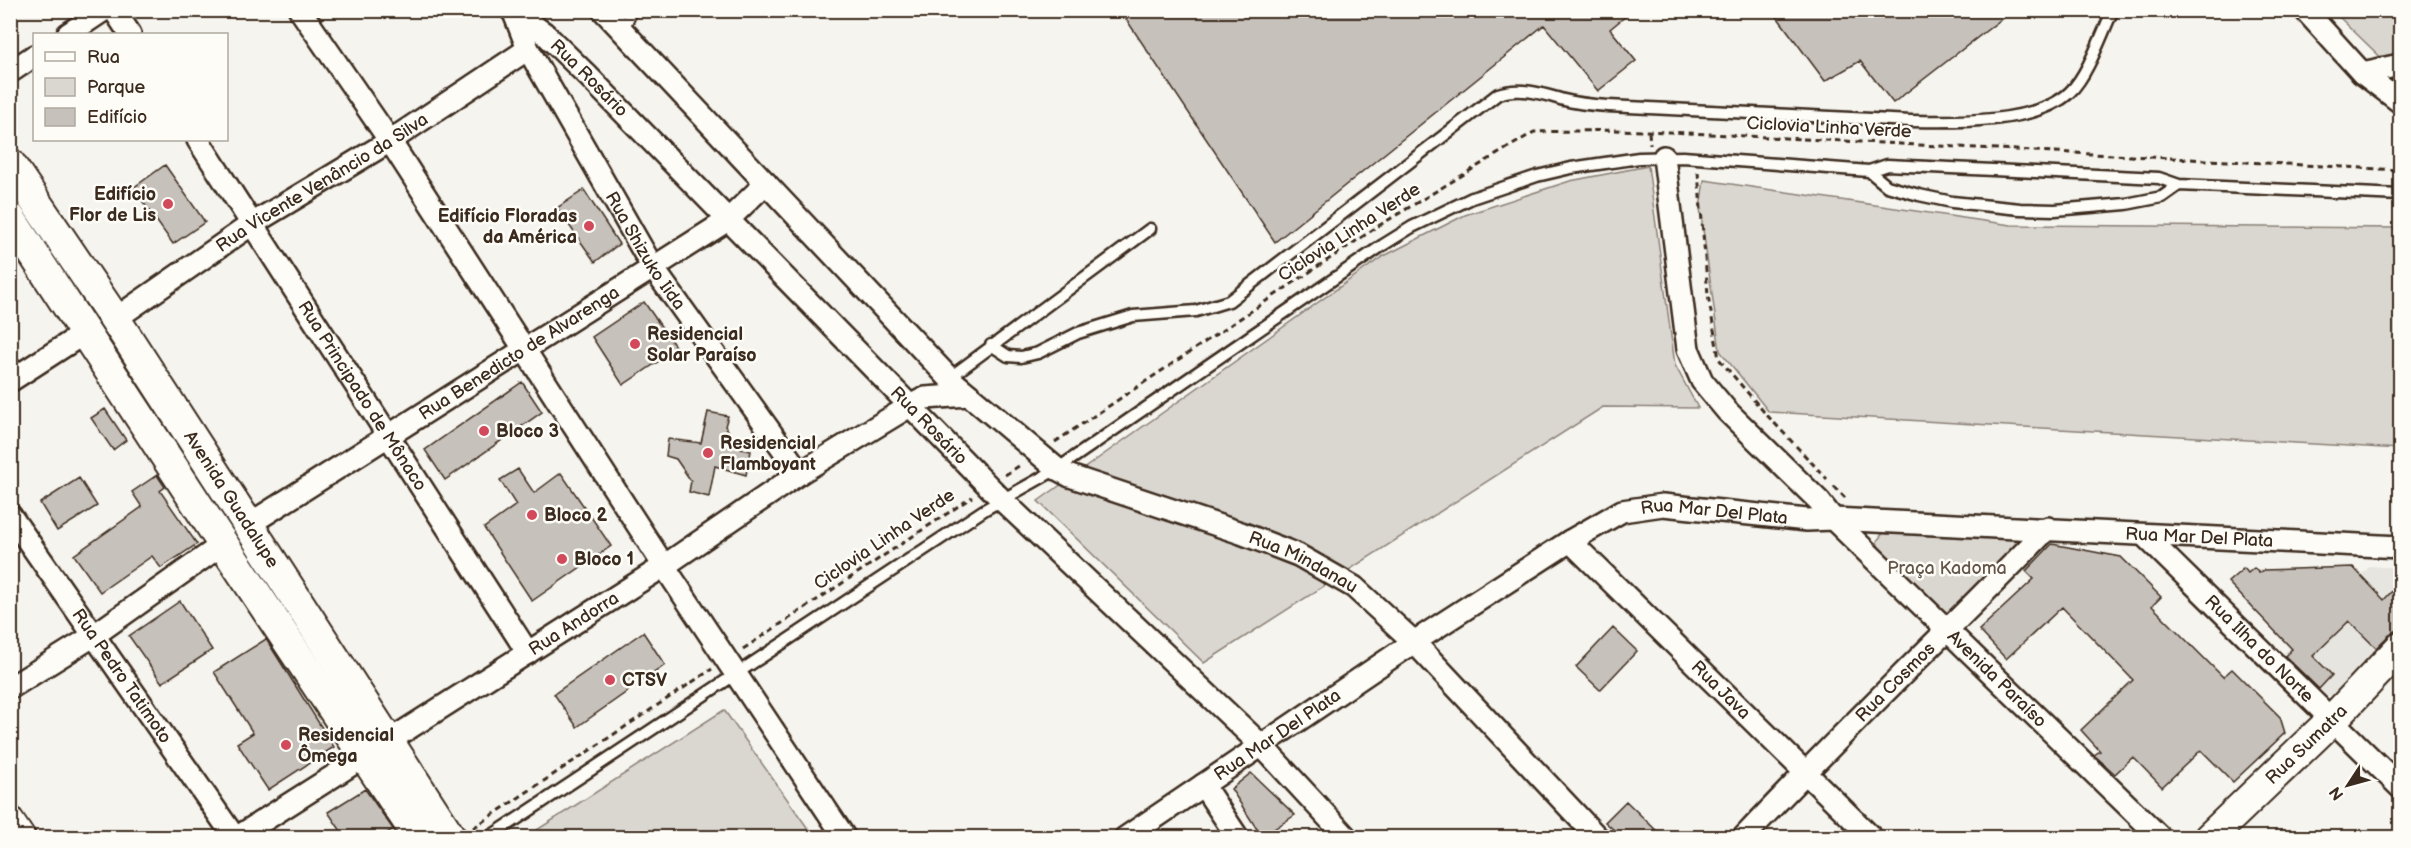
<svg xmlns="http://www.w3.org/2000/svg" width="2411" height="848" font-family="'Balsamiq Sans',sans-serif">
  <rect width="100%" height="100%" fill="#f5f4ee"/>
  <filter id="ink" filterUnits="userSpaceOnUse"><feTurbulence type="fractalNoise" baseFrequency=".0167" numOctaves="2"/><feDisplacementMap in="SourceGraphic" scale="12" xChannelSelector="R" yChannelSelector="G"/><feConvolveMatrix kernelMatrix="1 2 1 2 8 2 1 2 1" color-interpolation-filters="sRGB"/></filter>
  <g filter="url(#ink)">
    <path fill="#e7e5df" d="M2370,566L2400,568V628L2334,695L2327,696L2283,654Z"/>
    <path fill="#dad6d0" stroke="#8a8077" stroke-width="1.5" d="M2333,11H2400V76Z
      M1648,166L1675,365L1698,408L1603,407L1204,663L1038,501L1382,257L1465,215L1570,181Z
      M1704,180L2011,225L2400,228V449L1769,412L1720,351L1700,208Z
      M1887,528L2015,537L2019,544L1948,617L1879,549L1877,541Z
      M724,710L814,837H526Z"/>
    <path fill="#c7c1bb" stroke="#3b2a1e" stroke-width="1.5" d="M1120,10H1633L1610,29L1636,61L1598,91L1544,25L1275,242Z
      M1772,10H2013L1893,103L1860,61L1825,81Z
      M165,165L205,222L173,244L133,188Z
      M584,190L619,244L595,262L557,208Z
      M644,302L677,349L623,385L592,337Z
      M522,382L542,412L445,480L425,450Z
      M105,409L126,440L113,450L91,418Z
      M708,412L728,416L725,426L741,449L751,451L746,475L715,466L709,497L689,492L691,481L676,459L666,456L668,439L701,443Z
      M518,469L534,493L561,473L611,546L532,601L484,528L516,505L500,480Z
      M157,475L165,487L160,491L197,544L161,568L152,556L100,592L74,555L142,507L132,492Z
      M79,478L97,506L57,531L40,503Z
      M2052,544L2121,557L2161,597L2152,606L2223,677L2232,669L2280,717L2285,733L2233,782L2201,750L2162,787L2133,757L2115,774L2094,755L2100,751L2081,730L2133,680L2062,607L2006,659L1979,630L2034,579L2026,571Z
      M2353,567L2384,600L2400,582V628L2388,636L2376,648L2349,621L2313,656L2332,675L2319,689L2285,656L2292,649L2228,582L2244,568L2248,573L2254,568L2259,573L2264,570Z
      M180,601L212,650L162,683L129,636Z
      M1613,628L1637,651L1600,690L1576,667Z
      M643,632L665,665L577,727L554,694Z
      M266,639L334,747L268,790L237,743L253,733L214,672Z
      M1251,773L1295,815L1262,837L1231,789Z
      M365,789L393,829L381,837H345L328,812Z
      M1626,801L1663,837H1622L1605,822Z"/>
    <g fill="none" stroke-linecap="round" stroke-linejoin="round">
      <defs>
        <path id="lane" d="M622,32L632,10
          M1869,171L1887,186L1919,195L1952,202L2020,209L2055,210L2126,204L2162,197L2179,185
          M991,345L1008,356L1021,357L1038,353L1078,333L1133,316L1196,311L1229,301L1498,94C1520,86 1543,94 1564,100C1579,104 1593,105 1608,106L1911,121C1955,122 2037,124 2070,92C2088,75 2102,33 2113,10
          M949,378L1150,229
          M488,838L984,510L1057,469L1383,245L1412,227L1472,198L1537,176L1571,168L1639,158L1683,157L1869,171L1887,165L2159,178L2179,185L2400,195"/>
        <g id="street">
          <path d="M114,10L130,34"/>
          <path d="M300,10L390,141L664,566L845,838"/>
          <path id="s1" d="M511,10L544,33L588,76L1002,500L1262,746L1347,838"/>
          <path id="s2" d="M603,10L949,378L1057,469L1070,476L1241,533L1298,555L1354,587L1414,642L1598,838"/>
          <path d="M2305,10L2362,73L2400,65"/>
          <path id="s3" d="M514,13L528,49L653,268L800,473"/>
          <path d="M68,34L104,10"/>
          <path d="M10,72L34,56"/>
          <path d="M2362,73L2400,102"/>
          <path id="s4" d="M198,140L528,653"/>
          <path id="s5" d="M1664,157L1688,349L1702,381L1727,411L1819,501L1833,519L2161,838"/>
          <path id="s6" d="M115,319L252,224L390,141L528,49"/>
          <path d="M10,381L86,332"/>
          <path id="s7" d="M10,515L235,838"/>
          <path id="s8" d="M248,525L728,220L766,183"/>
          <path id="s9" d="M2144,535L2400,787"/>
          <path id="s10" d="M1570,541L1872,838"/>
          <path d="M10,688L93,636L223,544"/>
          <path d="M1203,785L1238,838"/>
          <path d="M10,816L25,838"/>
          <path id="s11" d="M236,838L664,566L800,473L910,406L925,398L969,395"/>
          <path id="s12" d="M1125,838L1414,642L1570,541L1622,511L1663,505L1807,520L1833,519L2400,547"/>
          <path id="s13" d="M1743,838C1842,732 1947,632 2048,528"/>
        </g>
        <g id="secondary">
          <path id="s14" d="M10,164L115,319L451,838"/>
          <path d="M10,218L223,544L419,838"/>
          <path id="s15" d="M2209,838L2333,719L2400,648"/>
        </g>
      </defs>
      <use href="#lane" stroke="#3b2a1e" stroke-width="15"/>
      <use href="#street" stroke="#3b2a1e" stroke-width="26"/>
      <use href="#secondary" stroke="#3b2a1e" stroke-width="34"/>
      <path stroke="#3b2a1e" stroke-width="3" stroke-dasharray="6 4.5" stroke-linecap="butt" d="M1649,132L1650,145
        M1698,172L1708,295L1719,359L1764,412L1827,479
        M1055,442L1380,225L1534,132L1615,130L1670,132L2400,170
        M1005,475L1022,464
        M1834,486L1847,500
        M743,649L972,497
        M473,828L712,669"/>
      <use href="#lane" stroke="#fdfcf7" stroke-width="10"/>
      <use href="#street" stroke="#fdfcf7" stroke-width="21"/>
      <use href="#secondary" stroke="#fdfcf7" stroke-width="30"/>
    </g>
  </g>
  <g fill="#d1495b" stroke="#fdfcf7" stroke-width="2">
    <circle cx="168" cy="204" r="6"/>
    <circle cx="589" cy="226" r="6"/>
    <circle cx="635" cy="344" r="6"/>
    <circle cx="484" cy="431" r="6"/>
    <circle cx="708" cy="453" r="6"/>
    <circle cx="532" cy="515" r="6"/>
    <circle cx="562" cy="559" r="6"/>
    <circle cx="610" cy="680" r="6"/>
    <circle cx="286" cy="745" r="6"/>
  </g>
  <g text-anchor="middle" stroke-width="5" stroke-linejoin="round" paint-order="stroke">
    <g font-size="18" fill="#3b2a1e" stroke="#fdfcf7">
      <text dy="6" stroke="none"><textPath href="#s1" startOffset="104">Rua Rosário</textPath></text>
      <text transform="translate(1829 127) rotate(3)" y="6">Ciclovia Linha Verde</text>
      <text dy="6" stroke="none"><textPath href="#s6" startOffset="248">Rua Vicente Venâncio da Silva</textPath></text>
      <text transform="translate(1349 232) rotate(-33)" y="6">Ciclovia Linha Verde</text>
      <text dy="6" stroke="none"><textPath href="#s3" startOffset="272">Rua Shizuko Iida</textPath></text>
      <text dy="6" stroke="none"><textPath href="#s8" startOffset="321">Rua Benedicto de Alvarenga</textPath></text>
      <text dy="6" stroke="none"><textPath href="#s4" startOffset="304">Rua Principado de Mônaco</textPath></text>
      <text dy="6" stroke="none"><textPath href="#s1" startOffset="590">Rua Rosário</textPath></text>
      <text dy="6" stroke="none"><textPath href="#s14" startOffset="402">Avenida Guadalupe</textPath></text>
      <text dy="6" stroke="none"><textPath href="#s12" startOffset="688">Rua Mar Del Plata</textPath></text>
      <text dy="6" stroke="none"><textPath href="#s12" startOffset="1174">Rua Mar Del Plata</textPath></text>
      <text transform="translate(884 539) rotate(-34)" y="6">Ciclovia Linha Verde</text>
      <text dy="6" stroke="none"><textPath href="#s2" startOffset="910">Rua Mindanau</textPath></text>
      <text dy="6" stroke="none"><textPath href="#s11" startOffset="400">Rua Andorra</textPath></text>
      <text dy="6" stroke="none"><textPath href="#s9" startOffset="162">Rua Ilha do Norte</textPath></text>
      <text dy="6" stroke="none"><textPath href="#s7" startOffset="196">Rua Pedro Tatimoto</textPath></text>
      <text dy="6" stroke="none"><textPath href="#s5" startOffset="648">Avenida Paraíso</textPath></text>
      <text dy="6" stroke="none"><textPath href="#s13" startOffset="218">Rua Cosmos</textPath></text>
      <text dy="6" stroke="none"><textPath href="#s10" startOffset="212">Rua Java</textPath></text>
      <text dy="6" stroke="none"><textPath href="#s12" startOffset="184">Rua Mar Del Plata</textPath></text>
      <text dy="6" stroke="none"><textPath href="#s15" startOffset="135">Rua Sumatra</textPath></text>
    </g>
    <g font-size="18" font-weight="bold" fill="#3b2a1e" stroke="#fdfcf7" text-anchor="start">
      <text x="156" y="200" text-anchor="end">Edifício<tspan x="156" dy="21">Flor de Lis</tspan></text>
      <text x="577" y="222" text-anchor="end">Edifício Floradas<tspan x="577" dy="21">da América</tspan></text>
      <text x="647" y="340">Residencial<tspan x="647" dy="21">Solar Paraíso</tspan></text>
      <text x="496" y="437">Bloco 3</text>
      <text x="720" y="449">Residencial<tspan x="720" dy="21">Flamboyant</tspan></text>
      <text x="544" y="521">Bloco 2</text>
      <text x="574" y="565">Bloco 1</text>
      <text x="622" y="686">CTSV</text>
      <text x="298" y="741">Residencial<tspan x="298" dy="21">Ômega</tspan></text>
    </g>
    <g font-size="18" fill="#63554a" stroke="#fdfcf7">
      <text x="1947" y="574">Praça Kadoma</text>
    </g>
  </g>
  <rect width="2411" height="848" fill="none" stroke="#fdfcf7" stroke-width="36"/>
  <rect x="18" y="18" width="2375" height="812" fill="none" stroke="#3b2a1e" stroke-width="2" filter="url(#ink)"/>
  <rect x="33" y="33" width="195" height="108" fill="#fdfcf7" stroke="#afa8a0" stroke-width="1.5"/>
  <rect x="45" y="52" width="30" height="9" fill="#fdfcf7" stroke="#afa8a0" stroke-width="1.5"/>
  <text x="87" y="63" font-size="18" fill="#3b2a1e">Rua</text>
  <rect x="45" y="78" width="30" height="18" fill="#dad6d0" stroke="#afa8a0" stroke-width="1.5"/>
  <text x="87" y="93" font-size="18" fill="#3b2a1e">Parque</text>
  <rect x="45" y="108" width="30" height="18" fill="#c7c1bb" stroke="#afa8a0" stroke-width="1.5"/>
  <text x="87" y="123" font-size="18" fill="#3b2a1e">Edifício</text>
  <g transform="translate(2348 785) rotate(234)" stroke="#fdfcf7" stroke-width="4.5" paint-order="stroke">
  <path d="M0-4.5L10 22L0 15L-10 22Z" fill="#3b2a1e"/>
  <text y="-9" font-size="16" font-weight="bold" text-anchor="middle" fill="#3b2a1e">N</text>
  </g>
</svg>
